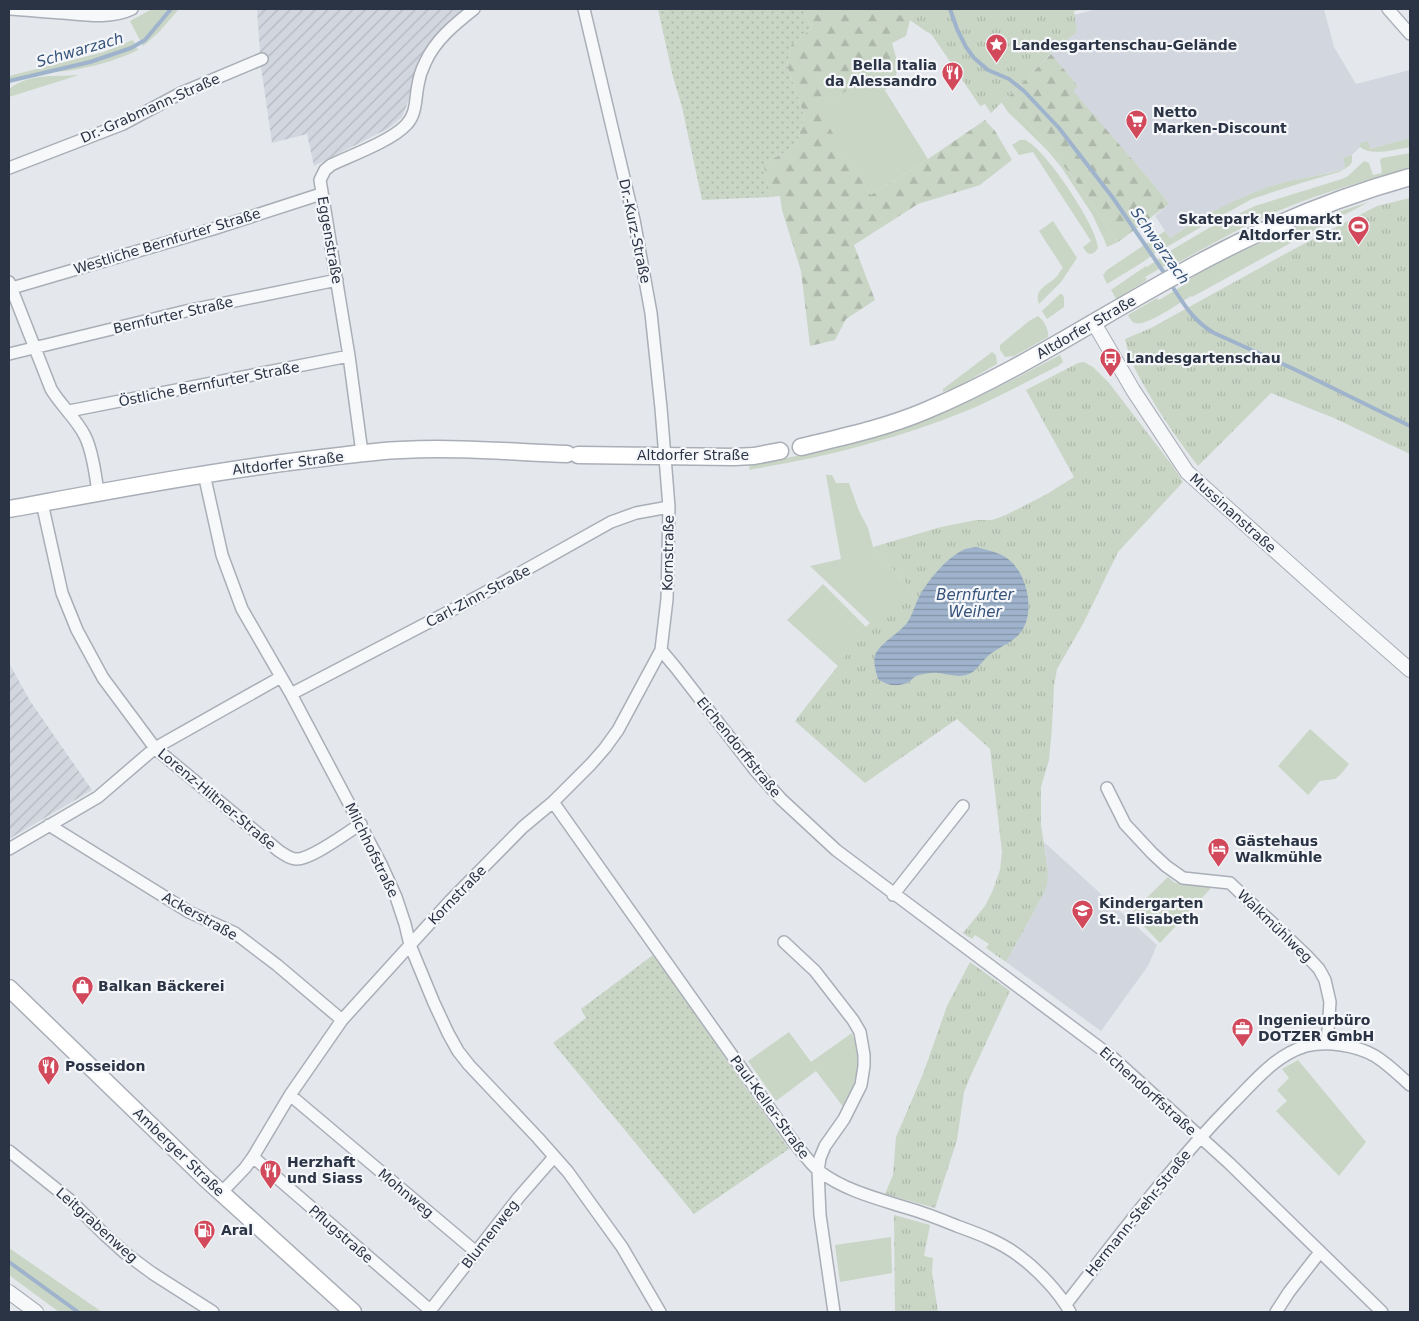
<svg xmlns="http://www.w3.org/2000/svg" width="1419" height="1321" font-family="'DejaVu Sans',sans-serif">
  <defs>
    <pattern id="industrial-furrows" width="10" height="10" patternUnits="userSpaceOnUse" patternTransform="scale(1.25)"><rect width="10" height="10" fill="#d2d6de"/><path d="M-1 1l2-2M0 10L10 0M9 11l2-2" fill="none" stroke="#b4b8c0"/></pattern>
    <pattern id="forest-firs" width="22" height="20" patternUnits="userSpaceOnUse" patternTransform="scale(1.25)"><rect width="22" height="20" fill="#c9d6c5"/><path d="M5 1l3.5 6h-7zM16 11l3.5 6h-7z" fill="#adb8ab"/></pattern>
    <pattern id="park-tufts" width="24" height="20" patternUnits="userSpaceOnUse" patternTransform="scale(1.25)"><rect width="24" height="20" fill="#c9d6c5"/><path d="M3 7l-1-3M5 7V3M7 7l1-3M15 17l-1-3M17 17v-4M19 17l1-3" fill="none" stroke="#adb8ab"/></pattern>
    <pattern id="garden-dots" width="8" height="8" patternUnits="userSpaceOnUse" patternTransform="scale(1.25)"><rect width="8" height="8" fill="#c9d6c5"/><path d="M2 2h.1M6 6h.1" fill="none" stroke="#adb8ab" stroke-width="1.8" stroke-linecap="round"/></pattern>
    <pattern id="water-rules" width="6" height="5" patternUnits="userSpaceOnUse" patternTransform="scale(1.25)"><rect width="6" height="5" fill="#9fb4cc"/><path d="M0 2.5h6" fill="none" stroke="#8293a7"/></pattern>
  </defs>
  <rect width="100%" height="100%" fill="#e4e7ec"/>
  <path fill="#d2d6de" d="M1097,9H1324L1334,47L1356,84L1410,70V138L1370,149L1361,143L1360,147L1352,155L1343,158L1345,167L1343,169L1319,175L1277,184L1253,193L1202,217L1170,238L1155,216L1169,204L1150,180L1072,91L1078,86L1051,54L1077,32L1074,17V15Z
    M1044,842L1157,945L1148,966L1101,1031L1006,962L1043,895L1048,871Z"/>
  <path fill="url(#industrial-furrows)" d="M257,9H465L433,38L420,58L412,81L409,99L402,117L389,128L314,166L307,134L272,143L261,67Z
    M9,663L30,701L92,790L9,839Z"/>
  <path fill="#c9d6c5" d="M152,9H179L159,32L143,46L130,21Z
    M133,40L138,50C118,60 89,68 66,71C46,73 27,71 9,82V76L104,52Z
    M1051,54L1007,98L1072,176L1118,242L1107,247L1104,239L1092,214L1062,168L1047,150L1008,112L1002,103L1001,93Z
    M874,73L928,159L871,195L817,109Z
    M79,75L9,97V89C30,73 54,77 79,75Z
    M1410,138V147L1406,148C1392,150 1371,156 1360,147V143L1368,141L1370,149Z
    M1020,140C1023,140 1025,139 1027,141C1047,152 1097,226 1098,248L1095,252L1091,254L1087,253L1083,247L1091,241L1033,152L1019,155L1012,145Z
    M1410,153V168C1367,180 1324,192 1283,209C1246,224 1212,244 1177,263L1175,260L1145,277L1147,280L1116,299L1111,290L1146,266L1147,267L1163,256V255L1209,228L1255,206L1342,179L1348,176L1364,161L1369,163L1373,175L1382,173L1380,160L1382,158Z
    M1352,155V162L1349,166L1339,172L1301,183L1252,199L1208,223L1205,222L1202,217C1227,205 1251,192 1278,184C1299,178 1322,176 1343,169L1345,167L1343,158Z
    M1369,202L1303,236L1192,297L1191,296C1181,302 1146,327 1135,323C1131,322 1130,318 1128,315L1157,298L1159,300L1189,282L1188,280C1246,246 1304,222 1369,202Z
    M1198,220L1201,227L1160,251L1159,250L1143,262L1107,284L1103,275L1107,270L1165,231L1170,238Z
    M1053,221L1077,258L1061,282L1039,304C1033,288 1050,285 1058,275C1058,275 1062,268 1063,268L1039,231Z
    M1060,294H1062L1064,297V307L1047,319L1042,311Z
    M1038,316C1044,321 1049,329 1048,337L1014,356L1005,357L1000,350V345L1029,321Z
    M992,352L996,355L997,364L957,387L943,392V389Z
    M1060,355L1063,362L1058,366C1028,381 997,398 966,411C897,439 826,457 753,469L750,470L749,468L750,466L754,464C804,455 854,445 902,429C957,410 1009,382 1060,355Z
    M826,475H832L836,483H849L859,511L868,528L873,547L909,587L795,721L838,666L787,620L823,584L866,627L870,623L810,566L841,559Z
    M1310,729L1349,764L1341,774L1335,779L1320,781L1308,795L1278,766Z
    M1168,877L1175,883L1213,886L1160,943L1131,913Z
    M789,1032L811,1062L852,1033C862,1060 857,1084 844,1108L816,1071L776,1101L748,1061Z
    M1298,1060L1366,1142L1339,1176L1276,1111L1287,1101L1277,1090L1289,1078L1282,1069Z
    M891,1237L892,1273L840,1282L835,1245Z
    M9,1248L102,1312H59L9,1275Z"/>
  <path fill="url(#forest-firs)" d="M802,9H962L927,32L910,20L906,36L892,43L898,64L895,82L885,90L874,73L818,109L871,195L928,159L985,120L995,131L1012,160L980,185L918,204L854,245L875,300L846,319L835,340L810,346L801,271L782,210L780,196L771,197L763,164L796,146L804,116L787,65L791,45L812,28Z
    M1051,54L1078,86L1073,91L1150,180L1169,204L1118,242L1072,176L1007,98Z"/>
  <path fill="url(#park-tufts)" d="M887,9H1082L1074,11L1077,32L1050,54L991,113L985,104L980,106L932,35L910,20Z
    M1410,198V454L1334,418L1271,393L1198,466C1183,447 1169,427 1156,406C1143,384 1130,364 1125,339L1151,328L1296,248L1377,206Z
    M1084,362L1093,367L1109,383L1172,465L1183,482L1118,552L1083,624L1057,669L1054,686L1052,727L1049,760L1041,787V825L1048,871L1047,885L1043,895L1006,962L986,948L989,944L975,935L972,939L963,933L985,906L993,890L1000,870L1002,852L990,749L957,719L865,783L795,721L838,666L870,623L909,587L873,547L941,527L976,520H992L1006,515L1047,494L1074,477L1026,390L1078,363Z
    M970,962L1010,991L970,1077L964,1092L957,1140L935,1208L885,1194L893,1175L896,1137L923,1074L947,1006Z
    M894,1215L930,1225L924,1256L933,1258L932,1272L938,1312H895Z"/>
  <path fill="url(#garden-dots)" d="M658,9H802L812,28L791,45L787,65L804,116L796,146L763,164L771,197L702,200L682,107L673,77Z
    M653,955L789,1149L694,1214L553,1043L586,1018L581,1009Z"/>
  <path fill="url(#water-rules)" d="M976,547C987,550 999,552 1008,559C1027,573 1036,612 1021,632C1012,644 995,648 985,659C980,664 977,670 971,673C960,679 949,674 938,673C932,672 925,674 919,675C915,676 913,678 910,681C899,688 888,686 878,679C876,671 872,661 876,653C882,642 898,634 907,623C912,616 914,607 918,599C926,582 947,557 965,549C968,548 972,548 976,547Z"/>
  <g fill="none" stroke-linecap="round" stroke-linejoin="round">
    <path stroke="#9fb4cc" stroke-width="4" d="M950,9L957,29L966,47L974,58L988,70L1009,79L1024,91L1059,128L1113,198L1167,277
      M9,81L90,62L131,48L145,40L171,9
      M1170,283C1184,304 1192,320 1214,333L1296,370L1410,426
      M9,1262L78,1312"/>
    <defs>
      <path id="minor" d="M9,9C27,10 45,12 63,13C86,15 111,19 132,9
        M1388,9L1410,34
        M9,168L123,124L181,93L262,59
        M9,282L51,389C61,406 76,418 85,436C92,450 96,477 98,493
        M12,288L213,229L321,194
        M9,354L186,311L337,280
        M69,411L349,356
        M362,453L349,356L320,180L325,170L331,165C352,155 391,141 406,125C417,114 415,99 418,85C419,78 422,69 425,63C435,40 455,24 474,9
        M204,474L222,555L242,609L291,694L381,864L396,897L405,924L410,945L434,1003L448,1033L458,1051L469,1065L538,1138L568,1172L622,1247L660,1312
        M42,503L62,593L77,630L103,678L155,748L279,851C284,854 290,859 296,859C311,860 347,832 361,824
        M661,650L676,668L755,770L781,799L836,850L1112,1057L1229,1163L1382,1312
        M291,694L477,597L611,522L636,513L669,507
        M1107,788L1125,824L1152,853L1166,866L1183,878L1230,883L1306,955L1319,969L1325,980L1330,1002L1327,1044
        M553,802L792,1140C800,1149 810,1164 819,1171C844,1190 875,1198 904,1207C922,1212 940,1219 957,1226C979,1234 1001,1242 1019,1256C1038,1270 1059,1292 1070,1312
        M49,825L189,912L235,933L277,965L342,1020
        M9,849L98,797L155,748L281,677
        M893,895L963,806
        M784,942L815,971L853,1020L860,1032L864,1055V1066L861,1085L844,1119L825,1146L820,1158L818,1171L820,1215L834,1312
        M290,1095L476,1252
        M9,1151L70,1200L105,1235L125,1253L152,1273L213,1312
        M253,1157L430,1310
        M221,1193L245,1168L253,1157L290,1095L342,1020L450,901L523,827L553,802L591,764L605,748L618,730L661,650L667,599L669,507L661,408L651,313L634,220L584,9
        M1066,1304C1119,1236 1171,1166 1232,1104C1254,1082 1275,1055 1306,1046C1327,1041 1356,1045 1375,1056C1388,1064 1399,1075 1410,1085
        M429,1312L519,1197L554,1157
        M1276,1312L1289,1292L1320,1252"/>
      <path id="tertiary" d="M1094,323L1133,390L1187,472L1329,599L1410,670
        M9,1292L36,1312"/>
      <path id="secondary" d="M801,447C842,437 885,428 925,411C1016,373 1097,318 1184,271C1256,231 1331,199 1410,177
        M578,455L734,457L754,456L780,451
        M9,509C113,490 217,470 322,458C349,455 375,451 401,450C456,447 512,452 567,454
        M9,988L205,1178L353,1312"/>
    </defs>
    <use href="#minor" stroke="#a9aeb7" stroke-width="14"/>
    <use href="#tertiary" stroke="#a9aeb7" stroke-width="16"/>
    <use href="#secondary" stroke="#a9aeb7" stroke-width="19"/>
    <use href="#minor" stroke="#f7f8fa" stroke-width="11"/>
    <use href="#tertiary" stroke="#f7f8fa" stroke-width="14"/>
    <use href="#secondary" stroke="#fff" stroke-width="16"/>
  </g>
  <defs>
    <symbol id="sight-pin" viewBox="-11 -11 22 30"><path d="M0 17L-7.5 6A9.5 9.5 0 1 1 7.5 6Z" fill="#d1495b" stroke="#f4f6f9"/><path d="M0-6L1.8-2.2L6-1.7L2.9 1.2L3.7 5.4L0 3.3L-3.7 5.4L-2.9 1.2L-6-1.7L-1.8-2.2Z" fill="#fff"/></symbol>
    <symbol id="restaurant-pin" viewBox="-11 -11 22 30"><path d="M0 17L-7.5 6A9.5 9.5 0 1 1 7.5 6Z" fill="#d1495b" stroke="#f4f6f9"/><path d="M-5-6h1v4h1v-4h1v4h1v-4h1v5L-1.5 .5V6h-2V.5L-5-1ZM5-6V6H3V1.5H1.5Q1.5-4 5-6Z" fill="#fff"/></symbol>
    <symbol id="supermarket-pin" viewBox="-11 -11 22 30"><path d="M0 17L-7.5 6A9.5 9.5 0 1 1 7.5 6Z" fill="#d1495b" stroke="#f4f6f9"/><path d="M-6-5.5h2.5l.6 2H6L4.5 2H-2.5L-4.4-4H-6ZM-1.5 3.2a1.3 1.3 0 1 0 .1 0ZM3 3.2a1.3 1.3 0 1 0 .1 0Z" fill="#fff"/></symbol>
    <symbol id="stadium-pin" viewBox="-11 -11 22 30"><path d="M0 17L-7.5 6A9.5 9.5 0 1 1 7.5 6Z" fill="#d1495b" stroke="#f4f6f9"/><path d="M0-5a6.5 5 0 1 0 0 10a6.5 5 0 1 0 0-10ZM-3.5-1.8h7v3.6h-7Z" fill="#fff"/></symbol>
    <symbol id="bus-pin" viewBox="-11 -11 22 30"><path d="M0 17L-7.5 6A9.5 9.5 0 1 1 7.5 6Z" fill="#d1495b" stroke="#f4f6f9"/><path d="M-5-6H5V4H4V6H2V4H-2V6H-4V4H-5ZM-3.5-4V0h7V-4ZM-3.5 1.2v1.5H-2V1.2ZM2 1.2v1.5H3.5V1.2Z" fill="#fff"/></symbol>
    <symbol id="hotel-pin" viewBox="-11 -11 22 30"><path d="M0 17L-7.5 6A9.5 9.5 0 1 1 7.5 6Z" fill="#d1495b" stroke="#f4f6f9"/><path d="M-6-4.5h1.5V1H6V5H4.5V3h-9V5H-6ZM-4 0a1.8 1.8 0 1 1 3.6 0ZM.5 0V-2.5h3Q6-2.5 6 0Z" fill="#fff"/></symbol>
    <symbol id="school-pin" viewBox="-11 -11 22 30"><path d="M0 17L-7.5 6A9.5 9.5 0 1 1 7.5 6Z" fill="#d1495b" stroke="#f4f6f9"/><path d="M0-5L7-2L0 1L-7-2ZM-4 1L0 2.5L4 1V4Q0 6-4 4Z" fill="#fff"/></symbol>
    <symbol id="shop-pin" viewBox="-11 -11 22 30"><path d="M0 17L-7.5 6A9.5 9.5 0 1 1 7.5 6Z" fill="#d1495b" stroke="#f4f6f9"/><path d="M-5-2.5h2.3a2.7 3.5 0 0 1 5.4 0H5L5.5 6h-11ZM-1.5-2.5h3a1.5 2.3 0 0 0-3 0Z" fill="#fff"/></symbol>
    <symbol id="office-pin" viewBox="-11 -11 22 30"><path d="M0 17L-7.5 6A9.5 9.5 0 1 1 7.5 6Z" fill="#d1495b" stroke="#f4f6f9"/><path d="M-6-3h4V-5.5h4V-3h4V5H-6ZM-1-4.5V-3h2v-1.5ZM-6 0V1H6V0Z" fill="#fff"/></symbol>
    <symbol id="fuel-pin" viewBox="-11 -11 22 30"><path d="M0 17L-7.5 6A9.5 9.5 0 1 1 7.5 6Z" fill="#d1495b" stroke="#f4f6f9"/><path d="M-5.5-6h7V0h2V4h1.3V-2.5L3-4.5l.8-.8L6-3V5H2.5V1h-1V6h-7ZM-4.2-4.7v3.2H.2V-4.7Z" fill="#fff"/></symbol>
  </defs>
  <g fill-rule="evenodd">
    <use href="#sight-pin" x="984" y="32" width="25" height="34"/>
    <use href="#restaurant-pin" x="940" y="60" width="25" height="34"/>
    <use href="#supermarket-pin" x="1124" y="108" width="25" height="34"/>
    <use href="#stadium-pin" x="1346" y="214" width="25" height="34"/>
    <use href="#bus-pin" x="1098" y="346" width="25" height="34"/>
    <use href="#hotel-pin" x="1206" y="836" width="25" height="34"/>
    <use href="#school-pin" x="1070" y="898" width="25" height="34"/>
    <use href="#shop-pin" x="70" y="974" width="25" height="34"/>
    <use href="#office-pin" x="1230" y="1016" width="25" height="34"/>
    <use href="#restaurant-pin" x="36" y="1054" width="25" height="34"/>
    <use href="#restaurant-pin" x="258" y="1158" width="25" height="34"/>
    <use href="#fuel-pin" x="192" y="1218" width="25" height="34"/>
  </g>
  <g text-anchor="middle" stroke-width="4.5" stroke-linejoin="round" paint-order="stroke">
    <g font-size="14" font-weight="bold" fill="#2b3445" stroke="#f4f6f9" text-anchor="start">
      <text x="1012" y="50">Landesgartenschau-Gelände</text>
      <text x="937" y="70" text-anchor="end">Bella Italia<tspan x="937" dy="16">da Alessandro</tspan></text>
      <text x="1153" y="117">Netto<tspan x="1153" dy="16">Marken-Discount</tspan></text>
      <text x="1342" y="224" text-anchor="end">Skatepark Neumarkt<tspan x="1342" dy="16">Altdorfer Str.</tspan></text>
      <text x="1126" y="363">Landesgartenschau</text>
      <text x="1235" y="846">Gästehaus<tspan x="1235" dy="16">Walkmühle</tspan></text>
      <text x="1099" y="908">Kindergarten<tspan x="1099" dy="16">St. Elisabeth</tspan></text>
      <text x="98" y="991">Balkan Bäckerei</text>
      <text x="1258" y="1025">Ingenieurbüro<tspan x="1258" dy="16">DOTZER GmbH</tspan></text>
      <text x="65" y="1071">Posseidon</text>
      <text x="287" y="1167">Herzhaft<tspan x="287" dy="16">und Siass</tspan></text>
      <text x="221" y="1235">Aral</text>
    </g>
    <g font-size="14" fill="#2b3445" stroke="#f4f6f9">
      <text transform="translate(150 108) rotate(-24)" y="5">Dr.-Grabmann-Straße</text>
      <text transform="translate(635 231) rotate(78)" y="5">Dr.-Kurz-Straße</text>
      <text transform="translate(330 240) rotate(80)" y="5">Eggenstraße</text>
      <text transform="translate(167 241) rotate(-17)" y="5">Westliche Bernfurter Straße</text>
      <text transform="translate(173 315) rotate(-13)" y="5">Bernfurter Straße</text>
      <text transform="translate(1086 327) rotate(-30)" y="5">Altdorfer Straße</text>
      <text transform="translate(209 384) rotate(-11)" y="5">Östliche Bernfurter Straße</text>
      <text x="693" y="460">Altdorfer Straße</text>
      <text transform="translate(288 463) rotate(-7)" y="5">Altdorfer Straße</text>
      <text transform="translate(1233 513) rotate(42)" y="5">Mussinanstraße</text>
      <text transform="translate(668 553) rotate(-89)" y="5">Kornstraße</text>
      <text transform="translate(478 596) rotate(-28)" y="5">Carl-Zinn-Straße</text>
      <text transform="translate(739 747) rotate(51)" y="5">Eichendorffstraße</text>
      <text transform="translate(217 799) rotate(40)" y="5">Lorenz-Hiltner-Straße</text>
      <text transform="translate(372 850) rotate(64)" y="5">Milchhofstraße</text>
      <text transform="translate(457 895) rotate(-46)" y="5">Kornstraße</text>
      <text transform="translate(200 916) rotate(29)" y="5">Ackerstraße</text>
      <text transform="translate(1275 926) rotate(44)" y="5">Walkmühlweg</text>
      <text transform="translate(1148 1091) rotate(42)" y="5">Eichendorffstraße</text>
      <text transform="translate(770 1107) rotate(54)" y="5">Paul-Keller-Straße</text>
      <text transform="translate(179 1152) rotate(44)" y="5">Amberger Straße</text>
      <text transform="translate(406 1193) rotate(40)" y="5">Mohnweg</text>
      <text transform="translate(1138 1213) rotate(-51)" y="5">Hermann-Stehr-Straße</text>
      <text transform="translate(97 1225) rotate(42)" y="5">Leitgrabenweg</text>
      <text transform="translate(341 1234) rotate(41)" y="5">Pflugstraße</text>
      <text transform="translate(490 1234) rotate(-52)" y="5">Blumenweg</text>
    </g>
    <g font-size="15" font-style="italic" fill="#34527a" stroke="#f4f6f9">
      <text transform="translate(80 50) rotate(-16)" y="5">Schwarzach</text>
      <text transform="translate(1160 246) rotate(55)" y="5">Schwarzach</text>
      <text x="975" y="600">Bernfurter<tspan x="975" dy="17">Weiher</tspan></text>
    </g>
  </g>
  <rect width="1419" height="1321" fill="none" stroke="#2b3445" stroke-width="20"/>
</svg>
